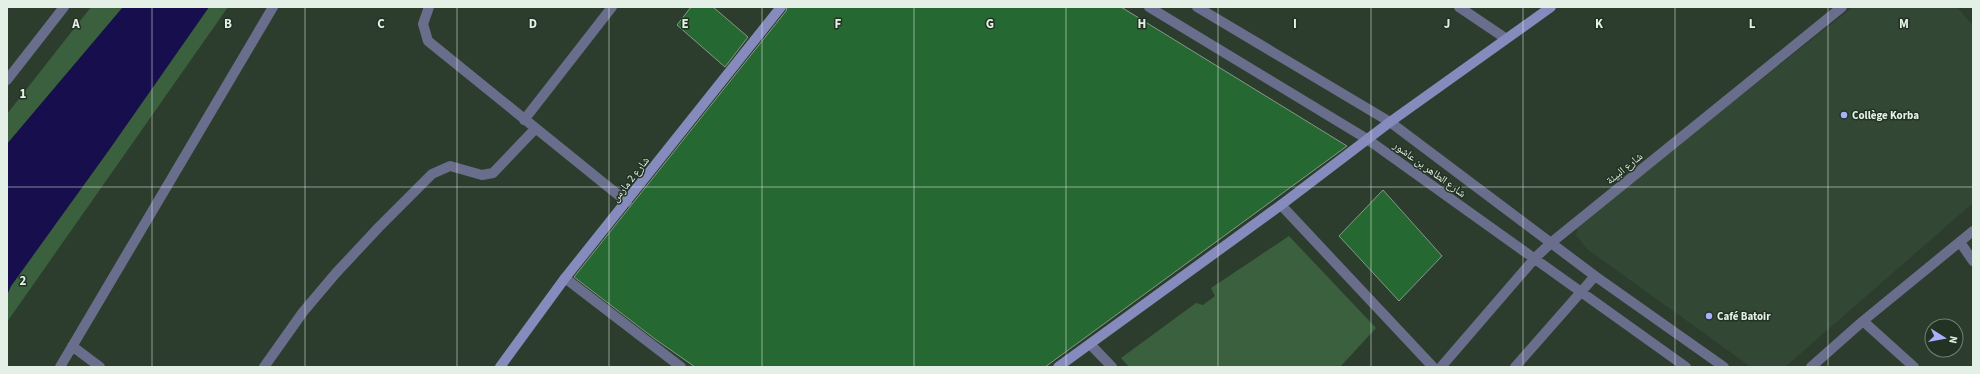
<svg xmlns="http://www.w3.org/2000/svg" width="1980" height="374" font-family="'Source Sans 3','Noto Naskh Arabic',sans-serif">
  <rect width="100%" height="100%" fill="#2c3d2d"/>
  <path fill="#324834" d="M1853,7H1957L1973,26V203L1785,367H1751L1587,249L1576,235L1579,223Z"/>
  <path fill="#3a603e" d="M91,7H123L7,144V114Z
    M209,7H228L7,322V295L11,286L109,150Z
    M1289,236L1376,328L1340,367H1129L1121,358L1196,303L1203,305L1215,296L1211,288Z"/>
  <path fill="#160e4d" d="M123,7H209L109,150L11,286L7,295V144Z"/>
  <path fill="#266832" stroke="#869987" d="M691,7H713L748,37L725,67L677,25Z
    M787,7H1121L1347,146L1045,367H695L655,339L574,277L786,11Z
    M1383,190L1442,256L1399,301L1339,236Z"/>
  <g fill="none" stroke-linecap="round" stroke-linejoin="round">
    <path stroke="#6a6e8d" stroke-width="10" d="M429,7L423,24L428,41L627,202
      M1149,7L1367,139L1686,367
      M1197,7L1390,122L1595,276L1724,367
      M1459,7L1505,38
      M7,80L64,7
      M524,120L612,7
      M1281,205L1433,367
      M1960,242L1973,261
      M565,278L681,367
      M1863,321L1914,367
      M1090,344L1112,367
      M72,346L100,367
      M60,367L273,7
      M264,367L303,312L336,273L379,227L432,174L450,166L482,175L493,173L535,129
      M1441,367L1535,258L1552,242L1842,7
      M1515,367L1595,276
      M1811,367L1863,321L1973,231"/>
    <path stroke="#868bbd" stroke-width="10" d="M500,367L565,278L781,7
      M1058,367L1281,205L1390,122L1551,7"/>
  </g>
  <path fill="none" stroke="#e4efe5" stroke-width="1" stroke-opacity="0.55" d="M152,7V367M305,7V367M457,7V367M609,7V367M762,7V367M914,7V367M1066,7V367M1218,7V367M1371,7V367M1523,7V367M1675,7V367M1828,7V367M7,187H1973"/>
  <g fill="#a8b0fc" stroke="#223223" stroke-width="1.5">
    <circle cx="1844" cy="115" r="4"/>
    <circle cx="1709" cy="316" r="4"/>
  </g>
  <g text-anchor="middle" stroke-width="3" stroke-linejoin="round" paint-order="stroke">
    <g font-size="11" font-weight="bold" fill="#e4efe5" stroke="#223223" text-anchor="start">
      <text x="1852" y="119">Collège Korba</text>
      <text x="1717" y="320">Café Batoir</text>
    </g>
    <g font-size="11" fill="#e4efe5" stroke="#223223">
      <text transform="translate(1624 168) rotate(-39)" y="4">شارع البيئة</text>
      <text transform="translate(1430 169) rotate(36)" y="4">شارع الطاهر بن عاشور</text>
      <text transform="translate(630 179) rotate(-52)" y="4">شارع 2 مارس</text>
    </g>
  </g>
  <g font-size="13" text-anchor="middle" font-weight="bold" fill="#e4efe5" stroke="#223223" stroke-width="3" stroke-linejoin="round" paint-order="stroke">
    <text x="76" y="28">A</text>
    <text x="228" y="28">B</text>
    <text x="381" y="28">C</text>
    <text x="533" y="28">D</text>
    <text x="685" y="28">E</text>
    <text x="838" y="28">F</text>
    <text x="990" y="28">G</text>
    <text x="1142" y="28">H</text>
    <text x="1295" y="28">I</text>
    <text x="1447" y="28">J</text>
    <text x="1599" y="28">K</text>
    <text x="1752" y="28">L</text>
    <text x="1904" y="28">M</text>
    <text x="23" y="98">1</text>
    <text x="23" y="285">2</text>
  </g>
  <rect width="1980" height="374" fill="none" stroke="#e4efe5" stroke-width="16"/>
  <g transform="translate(1944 338) rotate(101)"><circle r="19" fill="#223223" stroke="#707e71"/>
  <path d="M0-3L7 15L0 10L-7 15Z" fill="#a8b0fc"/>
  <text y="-6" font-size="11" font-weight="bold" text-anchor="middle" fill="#e4efe5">N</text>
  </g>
</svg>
